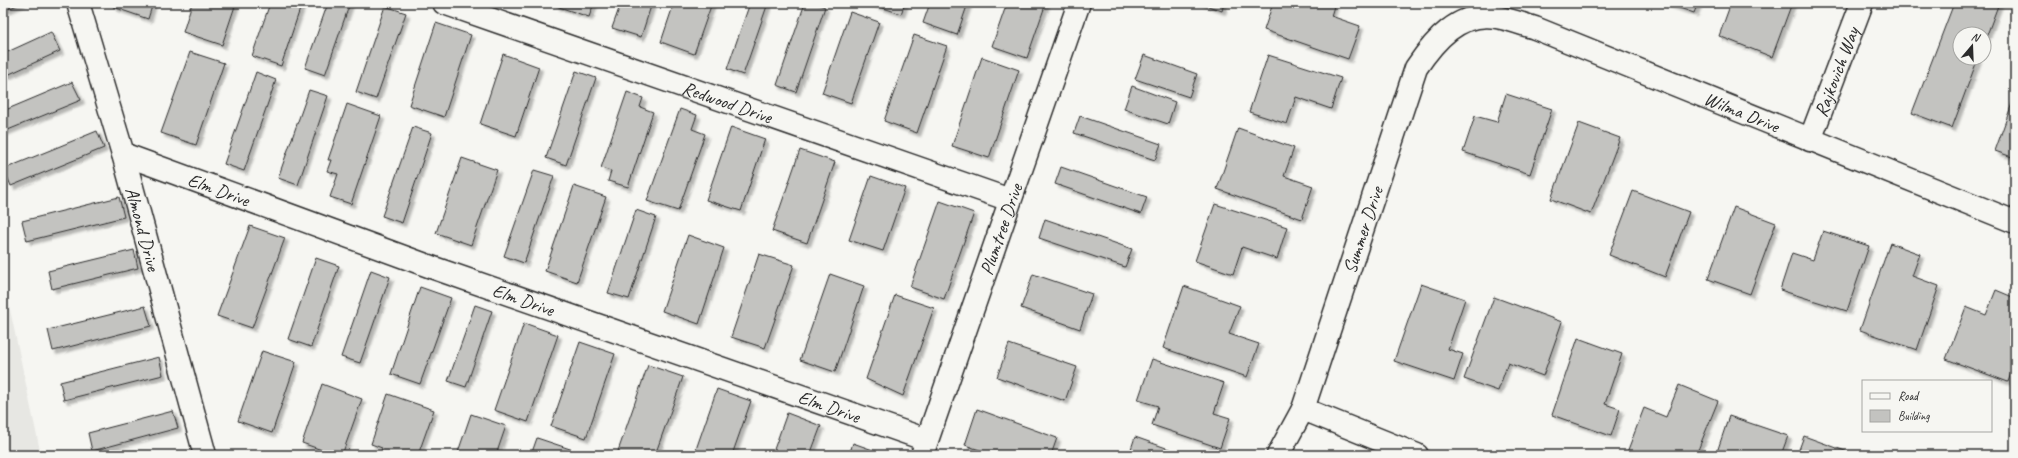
<svg xmlns="http://www.w3.org/2000/svg" width="2018" height="458" font-family="Caveat,sans-serif">
  <defs>
    <filter id="shadow"><feDropShadow dx="3.5" dy="3.5" stdDeviation="1" flood-color="#0004"/></filter>
  </defs>
  <rect width="100%" height="100%" fill="#f6f6f2"/>
  <filter id="ink" filterUnits="userSpaceOnUse"><feTurbulence type="fractalNoise" baseFrequency=".025" numOctaves="2"/><feDisplacementMap in="SourceGraphic" scale="8" xChannelSelector="R" yChannelSelector="G"/><feConvolveMatrix kernelMatrix="1 2 1 2 8 2 1 2 1" color-interpolation-filters="sRGB"/></filter>
  <g filter="url(#ink)">
    <path fill="#e7e7e3" d="M3,277L41,455H3Z"/>
    <path fill="#c3c3c0" stroke="#2b2b2b" filter="url(#shadow)" d="M3,3H22L3,11Z
      M114,3H153L148,19L113,7Z
      M192,3H236L222,45L183,32Z
      M270,3H302L281,66L252,56Z
      M328,3H350L325,75L305,68Z
      M557,3H594L589,17L556,6Z
      M621,3H652L641,37L612,28Z
      M674,3H712L694,54L661,42Z
      M750,3H768L743,75L727,69Z
      M805,3H814L825,7L796,92L777,85Z
      M869,3H905L901,14Z
      M930,3H968L957,35L923,23Z
      M1007,3H1046L1027,58L992,46Z
      M1200,3H1224L1222,11Z
      M1273,3H1335L1331,16L1360,26L1348,59L1264,30Z
      M1665,3H1698L1694,13Z
      M1731,3H1792L1772,57L1719,36Z
      M1954,3H1999L1984,43V34H1960V58H1978L1952,128L1912,113Z
      M385,6L406,13L376,99L356,92Z
      M850,12L879,22L851,103L822,93Z
      M436,23L471,35L444,117L409,105Z
      M51,32L60,51L3,77V54Z
      M914,35L947,46L917,133L884,121Z
      M190,52L224,63L196,145L161,133Z
      M503,54L539,67L516,136L480,124Z
      M1144,55L1197,74L1189,97L1135,79Z
      M1268,55L1341,78L1331,109L1296,97L1287,124L1249,112Z
      M982,57L1019,70L989,158L952,146Z
      M576,71L596,78L566,165L546,158Z
      M256,72L276,80L244,171L224,164Z
      M72,82L81,100L3,132V111Z
      M1132,86L1175,102L1168,124L1124,109Z
      M309,90L328,96L298,185L278,178Z
      M627,92L643,98L640,107L653,112L628,187L608,181L611,171L601,168Z
      M1506,94L1552,109L1530,174L1463,152L1475,116L1497,122Z
      M2015,95V158L1995,151Z
      M347,104L381,116L351,204L330,197L338,174L327,171L331,160H328Z
      M680,109L697,115L692,129L705,134L678,211L647,201Z
      M1080,116L1161,144L1155,160L1074,133Z
      M1579,123L1620,138L1591,214L1551,199Z
      M413,127L432,133L402,223L382,216Z
      M731,127L765,139L741,211L706,200Z
      M1238,128L1294,148L1284,176L1313,186L1302,219L1217,189Z
      M97,131L104,148L11,186L4,169Z
      M800,150L835,162L807,243L772,231Z
      M462,158L497,170L471,245L436,233Z
      M1061,167L1147,197L1141,214L1055,184Z
      M534,170L554,176L524,263L504,256Z
      M871,176L905,188L883,251L849,240Z
      M574,186L606,197L577,282L545,271Z
      M1633,191L1689,212L1665,277L1609,255Z
      M119,197L124,217L27,241L22,221Z
      M940,201L974,213L944,299L910,287Z
      M1215,204L1287,227L1277,259L1242,247L1233,274L1195,261Z
      M1734,207L1776,223L1750,294L1708,279Z
      M636,210L656,217L629,299L608,293Z
      M1045,219L1132,249L1125,267L1039,238Z
      M250,226L285,238L252,328L217,316Z
      M1823,231L1869,246L1847,311L1780,290L1792,253L1813,260Z
      M688,235L724,248L699,324L662,311Z
      M1890,243L1920,254L1912,276L1939,286L1917,350L1860,330Z
      M134,250L138,268L52,289L48,271Z
      M759,254L794,265L765,348L731,337Z
      M316,258L339,266L311,347L288,339Z
      M371,270L390,277L360,363L341,357Z
      M830,274L864,286L835,372L800,360Z
      M1033,274L1092,294L1080,329L1021,308Z
      M1421,284L1465,299L1448,349L1463,354L1454,381L1394,361Z
      M1184,286L1240,306L1229,334L1259,344L1247,377L1163,348Z
      M420,287L451,298L420,384L391,374Z
      M1996,290L2015,298V362L2008,382L1946,359L1966,307L1986,315Z
      M895,295L934,308L903,396L866,379Z
      M1494,297L1562,322L1543,376L1508,363L1498,391L1464,379Z
      M475,305L492,311L466,387L448,381Z
      M145,306L151,326L53,351L48,330Z
      M524,323L558,335L528,422L494,410Z
      M1578,338L1622,354L1605,404L1620,409L1611,436L1552,415Z
      M580,342L615,354L586,438L551,426Z
      M1009,344L1077,367L1065,401L997,377Z
      M262,351L296,362L272,433L238,421Z
      M159,357L163,375L64,400L60,382Z
      M1152,359L1224,383L1214,413L1230,418L1220,448L1152,425L1158,406L1138,400Z
      M648,365L683,377L655,455H619L617,454Z
      M322,384L362,399L342,455H336L302,443Z
      M1679,385L1718,401L1696,455H1626L1644,408L1666,417Z
      M717,389L751,401L732,455H694Z
      M388,394L434,410L418,455H380L382,448L371,444Z
      M977,409L1057,438L1051,455H994L965,445Z
      M173,411L178,428L92,451L88,433Z
      M787,413L821,426L810,455H772Z
      M471,414L506,426L496,455H457Z
      M1729,416L1788,436L1781,455H1716Z
      M1804,436L1856,455H1797Z
      M1135,437L1186,455H1129Z
      M537,438L576,451L575,455H531Z
      M853,443L887,455H849Z"/>
    <g fill="none" stroke-linecap="round" stroke-linejoin="round">
      <defs>
        <g id="minor">
          <path id="s1" d="M78,3L123,154L205,455"/>
          <path id="s2" d="M444,3L1010,200"/>
          <path id="s3" d="M1810,140L1862,3"/>
          <path id="s4" d="M123,154L434,268L927,440"/>
          <path d="M1303,409L1417,455"/>
          <path id="s5" d="M922,455L1079,3"/>
          <path id="s6" d="M1278,455L1303,409L1416,68C1434,41 1459,11 1496,17C1509,19 1522,24 1535,28L2015,222"/>
        </g>
      </defs>
      <use href="#minor" stroke="#2b2b2b" stroke-width="25"/>
      <use href="#minor" stroke="#f6f6f2" stroke-width="22"/>
    </g>
  </g>
  <g text-anchor="middle" stroke-width="3.5" stroke-linejoin="round" paint-order="stroke">
    <g font-size="19" fill="#2b2b2b" stroke="#f6f6f2">
      <text dy="7" stroke="none"><textPath href="#s3" startOffset="73">Rajkovich Way</textPath></text>
      <text dy="7" stroke="none"><textPath href="#s2" startOffset="300">Redwood Drive</textPath></text>
      <text dy="7" stroke="none"><textPath href="#s6" startOffset="776">Wilma Drive</textPath></text>
      <text dy="7" stroke="none"><textPath href="#s4" startOffset="102">Elm Drive</textPath></text>
      <text dy="7" stroke="none"><textPath href="#s1" startOffset="235">Almond Drive</textPath></text>
      <text dy="7" stroke="none"><textPath href="#s5" startOffset="239">Plumtree Drive</textPath></text>
      <text dy="7" stroke="none"><textPath href="#s6" startOffset="241">Summer Drive</textPath></text>
      <text dy="7" stroke="none"><textPath href="#s4" startOffset="426">Elm Drive</textPath></text>
      <text dy="7" stroke="none"><textPath href="#s4" startOffset="750">Elm Drive</textPath></text>
    </g>
  </g>
  <rect width="2018" height="458" fill="none" stroke="#f6f6f2" stroke-width="16"/>
  <rect x="8" y="8" width="2002" height="442" fill="none" stroke="#2b2b2b" stroke-width="1.5" filter="url(#ink)"/>
  <rect x="1862" y="380" width="130" height="52" fill="#f6f6f2" stroke="#a5a5a2"/>
  <rect x="1870" y="393" width="20" height="6" fill="#f6f6f2" stroke="#a5a5a2"/>
  <text x="1898" y="400" font-size="12" fill="#2b2b2b">Road</text>
  <rect x="1870" y="410" width="20" height="12" fill="#c3c3c0" stroke="#a5a5a2"/>
  <text x="1898" y="420" font-size="12" fill="#2b2b2b">Building</text>
  <g transform="translate(1972 46) rotate(19)"><circle r="19" fill="#f6f6f2" stroke="#a5a5a2"/>
  <path d="M0-3L7 15L0 10L-7 15Z" fill="#2b2b2b"/>
  <text y="-6" font-size="11" font-weight="bold" text-anchor="middle" fill="#2b2b2b">N</text>
  </g>
</svg>
